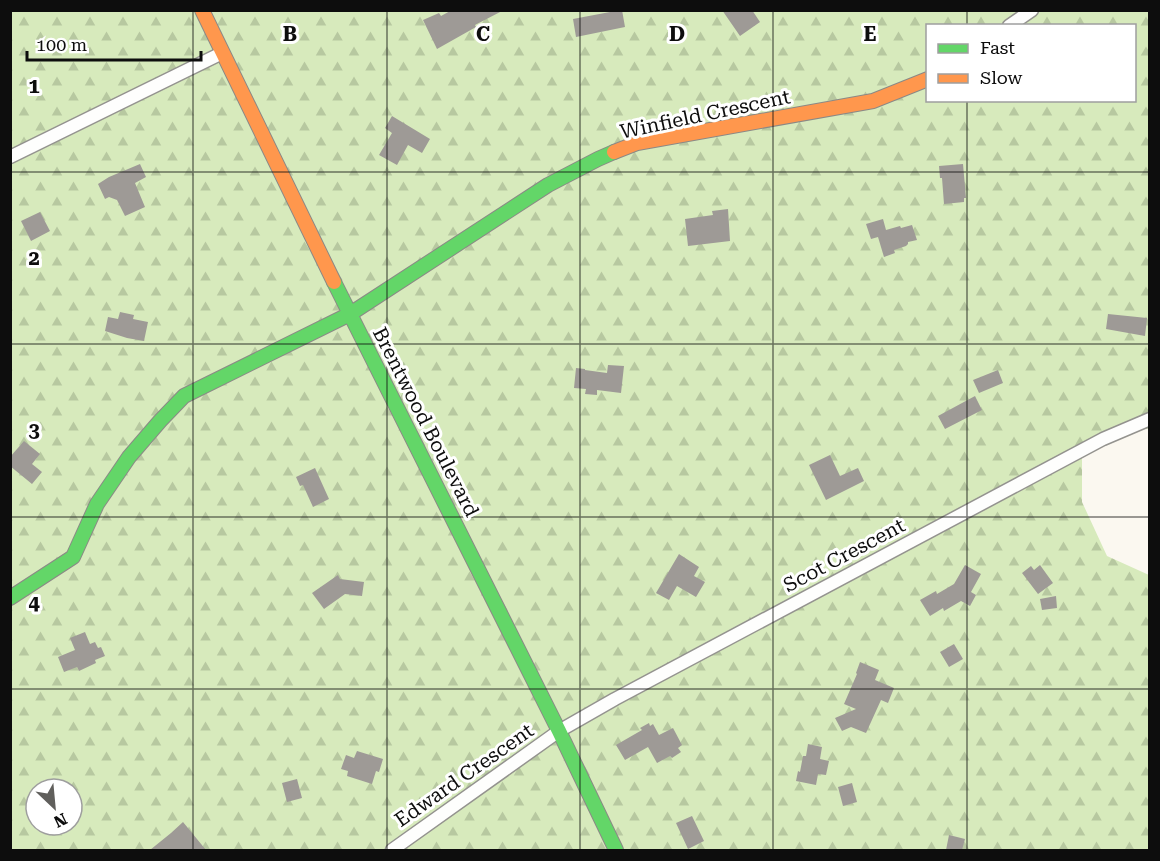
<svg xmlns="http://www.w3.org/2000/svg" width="1160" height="861" font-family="'Roboto Serif',serif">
  <defs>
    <pattern id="forest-firs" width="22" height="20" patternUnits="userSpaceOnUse" patternTransform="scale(1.5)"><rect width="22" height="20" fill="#d7eabc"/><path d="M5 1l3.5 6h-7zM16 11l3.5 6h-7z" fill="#b7c8a0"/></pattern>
  </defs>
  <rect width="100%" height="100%" fill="#fbf8f0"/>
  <path fill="url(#forest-firs)" fill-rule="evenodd" d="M10,11H1149V429H1134L1082,458V502L1107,556L1149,575V850H11ZM928,26H1134V100H928ZM36,789H72V825H36Z"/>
  <path fill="#9e9a96" d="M452,10H504L475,25L476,27L437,49L423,20L439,13L441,16Z
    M610,10H622L625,27L576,37L573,19L610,12Z
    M722,10H752L760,22L740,36Z
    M392,116L430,139L422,153L408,145L397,165L379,155L392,133L385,128Z
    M140,164L146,177L135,183L145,207L125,216L117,200L109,197L105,199L98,184L109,177Z
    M963,164L966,198H964V202L944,204L942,178H940L939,166Z
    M728,209L730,241L688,246L685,219L713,215L712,211Z
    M40,212L50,231L31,241L21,221Z
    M883,219L886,230L900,226L901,228L912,225L917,240L908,242V244L906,246L894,250L895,253L884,257L878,237L871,239L866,224Z
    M120,312L134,315L133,319L148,322L144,341L127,338L105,331L108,317L118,319Z
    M1108,314L1147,318L1145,336L1106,329Z
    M608,365L624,366L621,393L597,390V395L585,394L586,389L574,388L576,368L585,369V370L607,373Z
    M998,370L1003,383L979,393L973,380Z
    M975,396L982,410L945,429L938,416Z
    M24,441L40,454L32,464L42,472L32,484L10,466V457Z
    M830,455L840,476L858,468L864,481L826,500L809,465Z
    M315,468L329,499L313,507L303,485L300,486L296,477Z
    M679,554L699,567L694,576L705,582L696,597L677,586L669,600L656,593Z
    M965,565L981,574L971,592L976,595L970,606L961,601L944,611L943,608L930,616L920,600L936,591L937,594L954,584Z
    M1040,565L1053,583L1038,594L1022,573L1031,566L1034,570Z
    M338,575L340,579L364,582L362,596L345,594L324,609L312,593Z
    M1056,596L1057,608L1042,610L1040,599Z
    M85,632L90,644L95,642L98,648L101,647L105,656L95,660L96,663L79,671L77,667L64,672L58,657L75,650L70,638Z
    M954,644L963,659L949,667L940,652Z
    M860,662L879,670L875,680L894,688L888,703L881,700L866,733L851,727L842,731L835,718L856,709L844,704L857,674L856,673Z
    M649,723L650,726L653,724L659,735L673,728L682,745L678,748L681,752L672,758L670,756L657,763L648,747L625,760L616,745L642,730L640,728Z
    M808,744L822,747L820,759L829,761L826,775L818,774L816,785L796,781L798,771L800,772L803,756H806Z
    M357,751L383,759L379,772L376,771L372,784L347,776L348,771L341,769L346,755L354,758Z
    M297,779L302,798L287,802L282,783Z
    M852,783L857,802L843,806L838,787Z
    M692,816L704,841L688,849L676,823Z
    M183,822L206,850H150L171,833Z
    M949,835L965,839L962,850H946Z"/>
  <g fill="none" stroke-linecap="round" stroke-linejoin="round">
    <defs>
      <path id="street" d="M1009,26L1032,10
        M10,157L222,53
        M392,850L559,731L615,699L1103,439L1150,419"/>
      <path id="fast" d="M334,282L559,731L616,850
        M10,598L73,557L97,504L129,457L160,421L184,396L350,314L548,185L598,159L614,152"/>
      <path id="slow" d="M202,10L334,282
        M614,152L637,143L873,101L928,79"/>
    </defs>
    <use href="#street" stroke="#94938f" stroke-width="15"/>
    <use href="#fast" stroke="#8b8986" stroke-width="16"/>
    <use href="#slow" stroke="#8b8986" stroke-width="16"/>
    <use href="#street" stroke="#fefefd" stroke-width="12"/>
    <use href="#fast" stroke="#63d668" stroke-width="14"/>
    <use href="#slow" stroke="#ff974d" stroke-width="14"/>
  </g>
  <path fill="none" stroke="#0d0d0d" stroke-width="1.5" stroke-opacity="0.55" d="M193,10V850M387,10V850M580,10V850M773,10V850M967,10V26M967,100V850M10,172H1150M10,344H1150M10,517H1150M10,689H1150"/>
  <g text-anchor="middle" stroke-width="6" stroke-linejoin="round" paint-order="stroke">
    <g font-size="20" fill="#0d0d0d" stroke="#fff">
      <text transform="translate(705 114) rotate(-12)" y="7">Winfield Crescent</text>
      <text transform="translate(426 422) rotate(63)" y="7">Brentwood Boulevard</text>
      <text transform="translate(844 555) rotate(-28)" y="7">Scot Crescent</text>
      <text transform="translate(464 775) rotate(-35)" y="7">Edward Crescent</text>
    </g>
  </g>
  <g font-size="20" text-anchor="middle" font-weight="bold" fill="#0d0d0d" stroke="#fff" stroke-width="6" stroke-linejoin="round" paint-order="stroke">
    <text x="290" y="41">B</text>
    <text x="483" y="41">C</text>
    <text x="677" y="41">D</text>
    <text x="870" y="41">E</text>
    <text x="34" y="93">1</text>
    <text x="34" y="265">2</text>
    <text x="34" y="437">3</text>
    <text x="34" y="610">4</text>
  </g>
  <rect width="1160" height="861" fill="none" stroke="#0d0d0d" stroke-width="24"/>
  <rect x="926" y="24" width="210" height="78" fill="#ffffff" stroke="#9e9e9e" stroke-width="1.5"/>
  <rect x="938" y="44" width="30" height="9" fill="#63d668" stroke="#9e9e9e" stroke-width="1.5"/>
  <text x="980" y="54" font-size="18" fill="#0d0d0d">Fast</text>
  <rect x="938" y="74" width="30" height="9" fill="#ff974d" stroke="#9e9e9e" stroke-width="1.5"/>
  <text x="980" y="84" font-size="18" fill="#0d0d0d">Slow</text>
  <g transform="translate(54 807) rotate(154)"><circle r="28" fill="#ffffff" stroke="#9e9e9e" stroke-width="1.5"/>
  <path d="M0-4.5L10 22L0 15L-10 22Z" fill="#605f5c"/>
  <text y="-9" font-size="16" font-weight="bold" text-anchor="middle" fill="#0d0d0d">N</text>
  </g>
  <path d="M27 51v9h174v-9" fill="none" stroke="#0d0d0d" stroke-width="3"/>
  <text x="36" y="51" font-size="18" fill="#0d0d0d" stroke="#ffffff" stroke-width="4.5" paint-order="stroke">100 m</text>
</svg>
